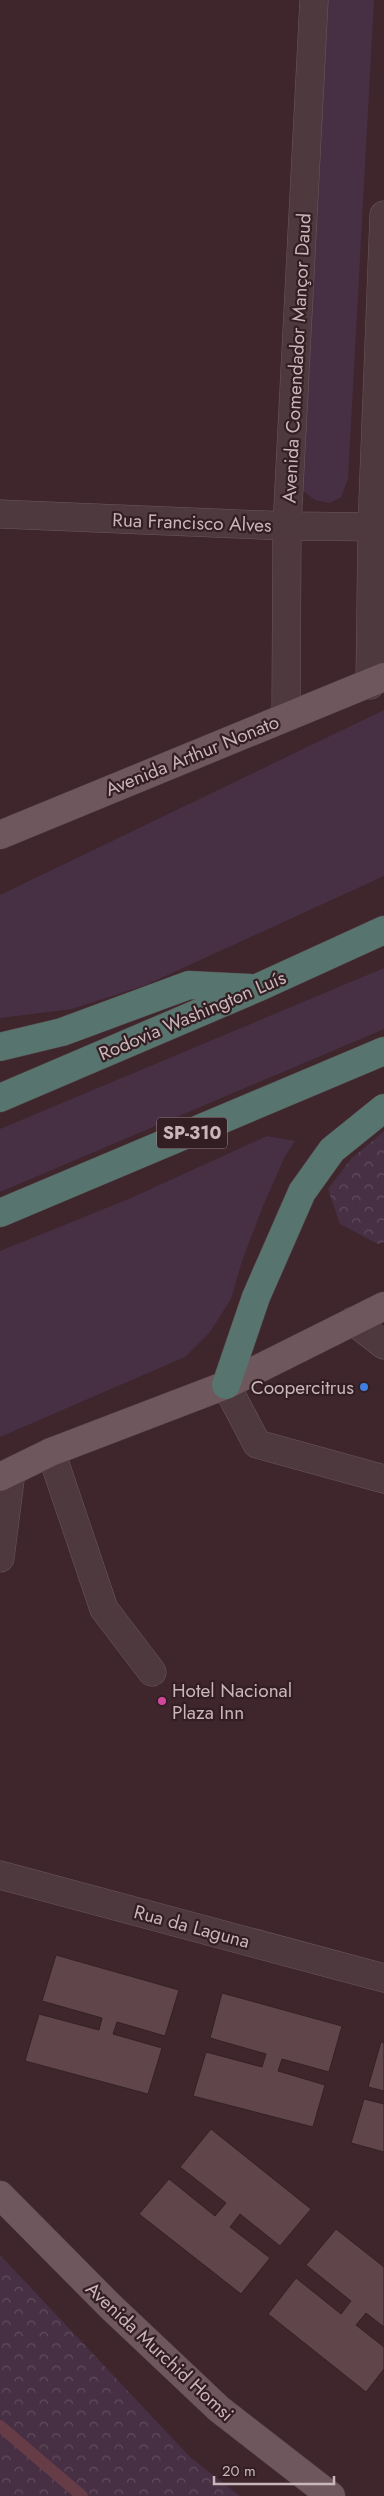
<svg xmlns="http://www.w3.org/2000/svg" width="384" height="2496" font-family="Jost,sans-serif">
  <defs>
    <pattern id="forest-crowns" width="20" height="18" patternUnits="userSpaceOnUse" patternTransform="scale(1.25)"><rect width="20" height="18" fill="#473044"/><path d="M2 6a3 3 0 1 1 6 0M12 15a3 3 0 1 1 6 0" fill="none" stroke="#604c5d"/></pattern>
  </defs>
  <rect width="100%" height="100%" fill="#3e262c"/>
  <path fill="#473044" d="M325,0H374L348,479L341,497L330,503L315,500L303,491L301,456Z
    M384,710V876L146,985L72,1009L0,1018V895Z
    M384,968V1029L0,1192V1129Z
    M267,1136L295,1141L285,1156L263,1206L242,1261L231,1299L210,1332L185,1357L0,1437V1251L131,1198Z"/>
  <path fill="url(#forest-crowns)" d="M384,1131V1242L378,1244L340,1224L328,1189L351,1159Z
    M0,2255L191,2458L240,2496H0Z"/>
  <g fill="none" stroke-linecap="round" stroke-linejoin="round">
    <path stroke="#663c46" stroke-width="12" d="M0,2426L82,2496"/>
  </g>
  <path fill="#60454b" stroke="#352125" d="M56,1955L179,1990L165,2036L117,2022L113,2034L162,2048L148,2094L25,2061L39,2014L99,2030L102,2018L42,2001Z
    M222,1993L342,2026L329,2072L282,2059L278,2071L325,2085L313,2127L193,2096L206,2052L262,2067L266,2054L210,2038Z
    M381,2042L384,2043V2091L368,2087Z
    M364,2099L384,2104V2152L351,2143Z
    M211,2129L311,2209L280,2246L240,2214L230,2227L270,2258L241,2294L139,2214L169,2179L215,2216L226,2203L180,2167Z
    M336,2229L384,2267V2327L366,2313L356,2325L384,2347V2369L366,2392L268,2314L296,2278L341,2314L351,2301L306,2265Z"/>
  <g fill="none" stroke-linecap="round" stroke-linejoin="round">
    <defs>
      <path id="minor" d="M0,514L287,526L384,527
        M370,685L372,527L384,215
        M286,716L287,526L314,0
        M353,1321L384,1345
        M226,1385L257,1444L384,1479
        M51,1452L104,1609L152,1672
        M0,1558L11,1472
        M0,1875L384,1978"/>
      <path id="major" d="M0,835L384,677
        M0,1477L51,1452L226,1385L384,1306
        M0,2195L110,2306L219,2409L331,2496"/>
      <path id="highway" d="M0,1047L62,1032L189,985L250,988
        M0,1098L257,988L384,930
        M0,1213L384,1051
        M226,1385L256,1297L302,1192L332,1150L384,1108"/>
    </defs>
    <use href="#minor" stroke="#6c585c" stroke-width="29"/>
    <use href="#major" stroke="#574347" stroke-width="29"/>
    <use href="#highway" stroke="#564246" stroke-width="29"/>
    <use href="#minor" stroke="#4e3a3e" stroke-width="28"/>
    <use href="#major" stroke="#6e585d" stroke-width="28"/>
    <use href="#highway" stroke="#57746e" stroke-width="28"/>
  </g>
  <circle fill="#3f7fe0" stroke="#331f23" stroke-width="2" cx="364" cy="1387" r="5"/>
  <circle fill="#d1479c" stroke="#331f23" stroke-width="2" cx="162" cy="1701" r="5"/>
  <g text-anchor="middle" stroke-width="4.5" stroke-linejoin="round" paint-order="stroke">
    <rect fill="#331f23" stroke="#9c898d" stroke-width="1" x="157" y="1117.5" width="70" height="31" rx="4"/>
    <g font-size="18" font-weight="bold" fill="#c9b6ba">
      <text x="192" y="1139">SP-310</text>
    </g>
    <g font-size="19" fill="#c9b6ba" stroke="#331f23">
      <text transform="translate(296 358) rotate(-87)" y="7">Avenida Comendador Mançor Daud</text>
      <text transform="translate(192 522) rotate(2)" y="7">Rua Francisco Alves</text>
      <text transform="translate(192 755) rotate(-22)" y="7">Avenida Arthur Nonato</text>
      <text transform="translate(192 1015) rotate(-23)" y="7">Rodovia Washington Luís</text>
      <text transform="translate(192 1926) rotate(15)" y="7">Rua da Laguna</text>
      <text transform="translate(160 2351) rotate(43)" y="7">Avenida Murchid Homsi</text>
    </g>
    <g font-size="19" fill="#c9b6ba" stroke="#331f23" text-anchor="end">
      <text x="354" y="1394">Coopercitrus</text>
      <text x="172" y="1697" text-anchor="start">Hotel Nacional<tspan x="172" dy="22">Plaza Inn</tspan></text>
    </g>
  </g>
  <path d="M214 2476v8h120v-8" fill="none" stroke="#c9b6ba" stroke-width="2.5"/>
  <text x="222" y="2476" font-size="15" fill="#c9b6ba" stroke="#331f23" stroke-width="4" paint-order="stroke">20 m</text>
</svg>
